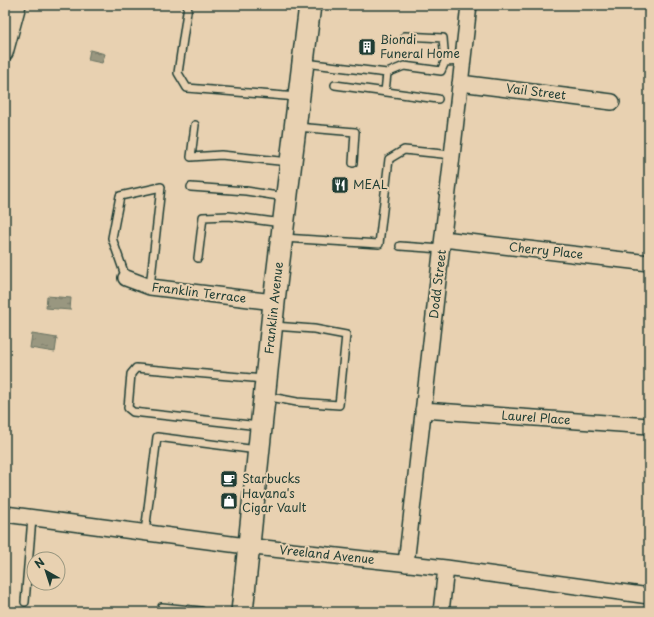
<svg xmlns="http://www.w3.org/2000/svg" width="654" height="617" font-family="'Playpen Sans',sans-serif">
  <defs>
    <pattern id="water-ripples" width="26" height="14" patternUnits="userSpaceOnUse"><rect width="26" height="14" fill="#999780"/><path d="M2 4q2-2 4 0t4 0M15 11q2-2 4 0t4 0" fill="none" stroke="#7c7c6a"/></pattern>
  </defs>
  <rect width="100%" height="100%" fill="#e8d1b1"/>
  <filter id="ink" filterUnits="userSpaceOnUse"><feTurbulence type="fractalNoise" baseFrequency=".025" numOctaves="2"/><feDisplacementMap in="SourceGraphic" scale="8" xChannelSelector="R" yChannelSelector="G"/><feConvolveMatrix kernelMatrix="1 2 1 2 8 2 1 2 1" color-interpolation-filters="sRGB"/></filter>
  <g filter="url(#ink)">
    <path fill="url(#water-ripples)" stroke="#687362" d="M90,50L105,54L102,63L88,60Z
      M47,296L71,298L70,310L46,308Z
      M32,334L57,338L55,352L30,348Z"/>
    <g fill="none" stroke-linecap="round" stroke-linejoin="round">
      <defs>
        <path id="service" d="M188,5L178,73L187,88L297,97
          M405,36L443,38L445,62
          M305,63L387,73L404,66L441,71L445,62L463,61
          M335,85L438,99
          M385,92L387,73
          M195,125L191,157L221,155L289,162
          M297,127L355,132L353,163
          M191,187L246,191L285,197
          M283,238L379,244L389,159L404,150L452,155
          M400,246L442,249
          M198,258L203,217L229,216L282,223
          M126,278L112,238L120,196L161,187L150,287
          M265,396L297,402L339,405L346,335L314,329L274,326
          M259,426L133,412L128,408L131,374L136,368L264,379
          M145,532L157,437L257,450
          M25,602L32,518
          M161,612L162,607L201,611V612"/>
        <path id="minor" d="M5,53L18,5
          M460,83L612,102
          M443,239L649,263
          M126,278L150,287L274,302
          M423,410L649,426
          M5,514L246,546L446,568L649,596
          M406,564L469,5
          M441,612L446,568"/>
        <path id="secondary" d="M242,612L275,293L310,5"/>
      </defs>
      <use href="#service" stroke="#1f3d34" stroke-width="10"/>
      <use href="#minor" stroke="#1f3d34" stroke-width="18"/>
      <use href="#secondary" stroke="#1f3d34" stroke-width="24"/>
      <use href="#service" stroke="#e8d1b1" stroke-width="7"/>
      <use href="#minor" stroke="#e8d1b1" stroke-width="15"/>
      <use href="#secondary" stroke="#e8d1b1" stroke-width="21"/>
    </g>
  </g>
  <defs>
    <symbol id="building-square" viewBox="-11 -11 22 22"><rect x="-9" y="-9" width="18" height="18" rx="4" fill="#1f3d34" stroke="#e8d1b1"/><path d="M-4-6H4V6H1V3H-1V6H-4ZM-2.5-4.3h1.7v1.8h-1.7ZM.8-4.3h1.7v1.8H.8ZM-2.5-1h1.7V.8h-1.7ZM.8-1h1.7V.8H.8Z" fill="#fff"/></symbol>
    <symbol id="restaurant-square" viewBox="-11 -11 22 22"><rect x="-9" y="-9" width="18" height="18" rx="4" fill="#1f3d34" stroke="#e8d1b1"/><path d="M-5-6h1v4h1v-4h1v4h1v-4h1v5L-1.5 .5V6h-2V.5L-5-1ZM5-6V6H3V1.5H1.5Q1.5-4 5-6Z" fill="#fff"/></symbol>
    <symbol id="cafe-square" viewBox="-11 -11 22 22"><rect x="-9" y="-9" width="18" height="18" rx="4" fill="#1f3d34" stroke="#e8d1b1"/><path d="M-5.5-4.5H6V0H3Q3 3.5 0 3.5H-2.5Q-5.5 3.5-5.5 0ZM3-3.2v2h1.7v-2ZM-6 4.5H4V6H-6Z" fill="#fff"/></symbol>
    <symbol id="shop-square" viewBox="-11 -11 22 22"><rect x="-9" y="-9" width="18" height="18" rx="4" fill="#1f3d34" stroke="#e8d1b1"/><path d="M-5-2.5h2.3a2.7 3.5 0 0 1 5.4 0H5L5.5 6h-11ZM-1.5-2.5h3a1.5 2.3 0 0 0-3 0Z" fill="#fff"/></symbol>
  </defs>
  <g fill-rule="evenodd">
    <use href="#building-square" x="357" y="37" width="20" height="20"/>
    <use href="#restaurant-square" x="330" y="175" width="20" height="20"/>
    <use href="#cafe-square" x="219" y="469" width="20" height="20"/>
    <use href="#shop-square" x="219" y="491" width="20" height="20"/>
  </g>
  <g text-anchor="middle" stroke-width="4" stroke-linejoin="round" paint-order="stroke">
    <g font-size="12" fill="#1f3d34" stroke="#e8d1b1" text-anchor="start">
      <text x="380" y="44">Biondi<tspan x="380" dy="14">Funeral Home</tspan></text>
      <text x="353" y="189">MEAL</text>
      <text x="242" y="483">Starbucks</text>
      <text x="242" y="498">Havana's<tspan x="242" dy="14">Cigar Vault</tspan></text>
    </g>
    <g font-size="12" fill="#1f3d34" stroke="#e8d1b1">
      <text transform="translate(536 92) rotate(7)" y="4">Vail Street</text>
      <text transform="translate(546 251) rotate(6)" y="4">Cherry Place</text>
      <text transform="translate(438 284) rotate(-83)" y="4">Dodd Street</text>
      <text transform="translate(199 293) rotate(7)" y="4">Franklin Terrace</text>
      <text transform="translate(274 308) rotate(-84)" y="4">Franklin Avenue</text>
      <text transform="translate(536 418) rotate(4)" y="4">Laurel Place</text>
      <text transform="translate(327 555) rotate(6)" y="4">Vreeland Avenue</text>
    </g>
  </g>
  <rect width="654" height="617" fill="none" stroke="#e8d1b1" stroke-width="20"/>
  <rect x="10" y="10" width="634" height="597" fill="none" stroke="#1f3d34" stroke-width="1.5" filter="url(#ink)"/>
  <g transform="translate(46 571) rotate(321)"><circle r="19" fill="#e8d1b1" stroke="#98967f"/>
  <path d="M0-3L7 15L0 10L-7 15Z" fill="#1f3d34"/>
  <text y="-6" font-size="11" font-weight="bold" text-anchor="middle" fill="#1f3d34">N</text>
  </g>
</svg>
